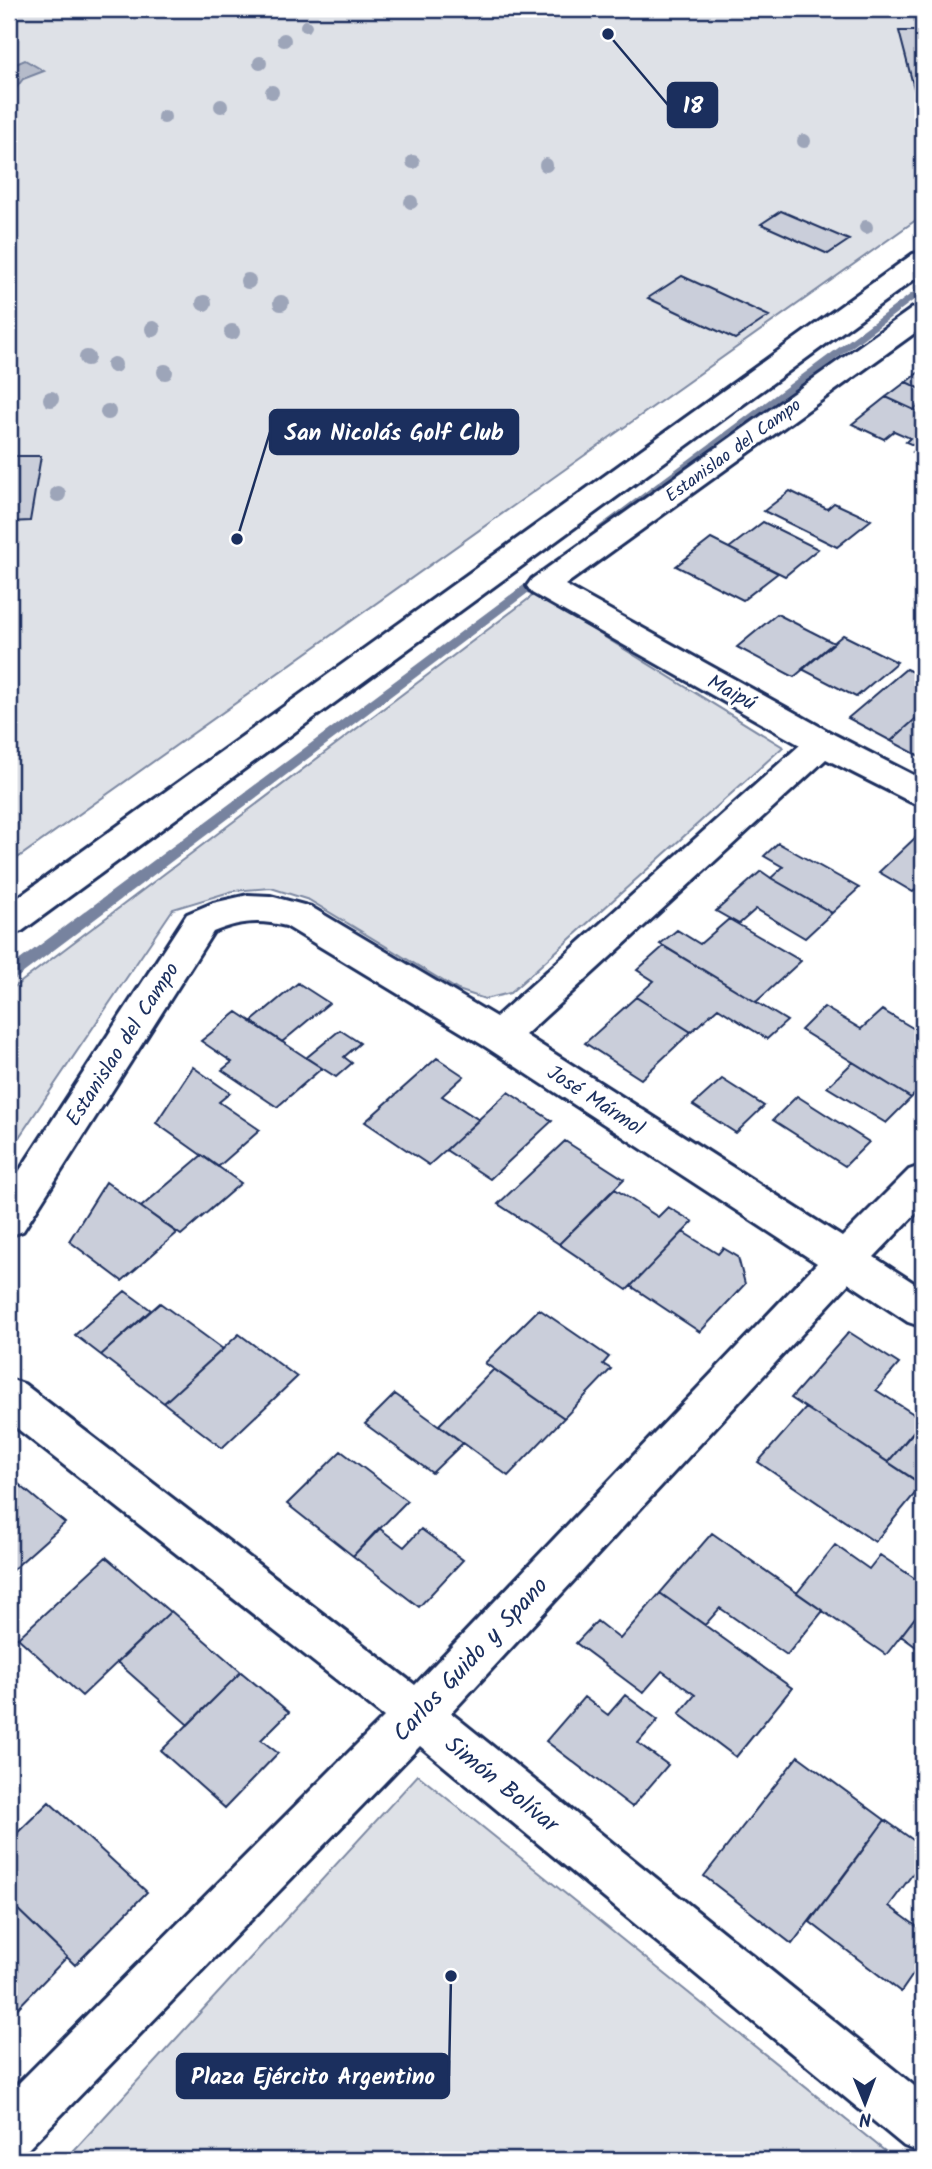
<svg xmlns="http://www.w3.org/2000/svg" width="932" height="2169" font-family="Kalam,sans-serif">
  <rect width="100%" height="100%" fill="#fff"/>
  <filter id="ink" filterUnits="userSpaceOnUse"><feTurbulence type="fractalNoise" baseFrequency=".0143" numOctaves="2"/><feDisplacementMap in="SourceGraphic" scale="14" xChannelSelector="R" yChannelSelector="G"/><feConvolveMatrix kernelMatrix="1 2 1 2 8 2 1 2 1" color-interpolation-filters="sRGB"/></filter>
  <g filter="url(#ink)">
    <path fill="#dee1e7" stroke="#7c88a2" stroke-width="2" d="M9,9H923V215L9,864Z
      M535,594L783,747L510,993L485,999L458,990L309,900L271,888L233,891L173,909L9,1152V991Z
      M418,1775L896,2160H65Z"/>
    <path fill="#b5bbca" stroke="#77839f" stroke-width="2" d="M25,60L44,71L23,79L9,97V67Z"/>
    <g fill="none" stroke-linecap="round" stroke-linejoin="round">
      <path fill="#77839f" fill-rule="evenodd" d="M923,285V293L602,536H594V530Z
        M544,570L549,571V577L14,980L9,981V968Z"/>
    </g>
    <path fill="#caceda" stroke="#1b2f5e" stroke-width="2" d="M899,31H923V96H916Z
      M781,211L849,240L828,254L761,224Z
      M682,276L769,316L735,339L648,298Z
      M923,369V390L906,382Z
      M906,382L923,390V403L914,410L886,397Z
      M886,397L923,414V457L913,452L918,447L906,442L910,438L894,431L884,439L852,424Z
      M9,456H41L30,521L9,522Z
      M790,491L827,509L834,503L871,520L837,547L764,511Z
      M763,522L818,549L785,576L729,548Z
      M711,539L729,548L778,573L743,600L676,566Z
      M777,614L834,643L794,677L737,647Z
      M843,635L897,662L856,697L802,669Z
      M906,669L923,677V712L891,741L848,718Z
      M923,712V758L891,741Z
      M916,837L923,841V883L913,892L879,872Z
      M778,843L859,888L832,913L771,878L783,867L764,856Z
      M761,871L771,878L832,913L805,938L756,909L739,924L716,911Z
      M729,919L801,961L756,1002L660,944L677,930L700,944Z
      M664,946L756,1002L787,1021L767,1039L718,1008L691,1032L636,997L654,981L637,970Z
      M298,983L329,1003L282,1042L251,1022Z
      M636,997L691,1032L641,1079L585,1043Z
      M824,1007L861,1029L882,1010L923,1034V1085L911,1098L801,1030Z
      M237,1012L322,1068L277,1107L222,1070L232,1062L201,1041Z
      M340,1030L360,1043L344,1057L352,1063L336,1077L306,1058Z
      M437,1058L464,1076L442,1096L479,1120L429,1165L365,1122Z
      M853,1062L911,1098L886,1123L827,1087Z
      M193,1067L230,1093L219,1102L260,1130L218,1167L156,1123Z
      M722,1079L764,1106L736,1133L693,1105Z
      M508,1092L552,1121L490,1179L446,1150Z
      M797,1096L869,1142L845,1166L773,1120Z
      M565,1141L624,1179L559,1244L498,1204Z
      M202,1155L241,1183L181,1235L141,1207Z
      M106,1182L177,1233L122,1281L69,1241Z
      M615,1189L658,1217L668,1207L693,1222L627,1290L559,1244Z
      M683,1232L718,1254L723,1248L738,1257L745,1284L700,1332L631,1286Z
      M125,1291L151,1310L101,1355L75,1335Z
      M160,1303L223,1349L164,1403L101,1355Z
      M539,1309L609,1357L603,1364L611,1369L564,1418L485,1363Z
      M849,1332L899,1364L876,1390L923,1420L888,1462L791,1398Z
      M239,1334L297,1377L222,1448L164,1403Z
      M494,1369L564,1418L508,1476L439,1425Z
      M395,1394L463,1443L432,1473L365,1424Z
      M806,1408L922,1485L875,1542L758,1462Z
      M923,1421V1485L888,1462Z
      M341,1451L407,1501L353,1556L287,1504Z
      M9,1476L65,1523L9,1573Z
      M379,1528L404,1547L421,1529L463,1560L419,1607L353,1556Z
      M712,1533L823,1611L787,1655L720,1608L705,1625L660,1593Z
      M835,1545L869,1569L880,1555L923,1584V1607L886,1655L797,1593Z
      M106,1557L170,1612L82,1696L18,1638Z
      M660,1593L792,1688L736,1757L679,1714L695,1695L662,1671L643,1693L576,1643L597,1621L620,1639Z
      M923,1607V1652L901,1636Z
      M171,1611L241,1672L188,1725L117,1662Z
      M241,1672L289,1712L261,1740L278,1753L225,1808L161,1751Z
      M625,1695L658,1720L638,1743L668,1765L632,1807L546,1741L584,1697L608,1715Z
      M798,1756L885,1820L792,1944L704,1876Z
      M49,1802L147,1892L75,1965L9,1901V1841Z
      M885,1820L923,1847V1860L889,1906L923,1931V1960L901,1992L810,1922Z
      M9,1901L67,1957L9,2017Z"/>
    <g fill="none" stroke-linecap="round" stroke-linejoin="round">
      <defs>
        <path id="minor" d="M923,252V273L22,931L9,935V904L913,254Z
          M923,306V327L565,585L835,735L923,780V806L911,802L826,759L525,1035L842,1237L909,1170L923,1165V1206L874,1257L923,1289V1327L908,1322L849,1283L451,1713L923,2093V2153L904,2146L420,1746L28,2149L9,2156V2093L384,1717L9,1422V1379L24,1384L415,1685L817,1263L486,1047L286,926C259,919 239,921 213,932L23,1231L9,1236V1187L187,914L213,903L248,895L270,896L311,907L496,1017L800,745L532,593L527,586L532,579L913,308Z"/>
      </defs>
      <use href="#minor" stroke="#1b2f5e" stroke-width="6"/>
      <use href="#minor" fill="#fff" fill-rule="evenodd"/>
    </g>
    <g fill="#9da5b9">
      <circle cx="306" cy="26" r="6"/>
      <circle cx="284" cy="40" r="7"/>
      <circle cx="260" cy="63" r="7"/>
      <circle cx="272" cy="92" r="7"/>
      <circle cx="221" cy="106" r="7"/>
      <circle cx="164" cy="117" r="7"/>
      <circle cx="804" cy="141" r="7"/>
      <circle cx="413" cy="162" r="7"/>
      <circle cx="546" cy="165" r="7"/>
      <circle cx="411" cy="202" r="7"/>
      <circle cx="866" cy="227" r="7"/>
      <circle cx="248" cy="281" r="8"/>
      <circle cx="204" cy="303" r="8"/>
      <circle cx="281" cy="303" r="8"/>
      <circle cx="153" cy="329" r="8"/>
      <circle cx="232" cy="332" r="8"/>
      <circle cx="87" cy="358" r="8"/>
      <circle cx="114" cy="365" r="8"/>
      <circle cx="165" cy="372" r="8"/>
      <circle cx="51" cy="399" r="8"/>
      <circle cx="108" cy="412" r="8"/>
      <circle cx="58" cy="494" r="8"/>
    </g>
  </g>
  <g text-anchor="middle" stroke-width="6" stroke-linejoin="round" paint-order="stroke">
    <g font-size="18" fill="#1b2f5e" stroke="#fff">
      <text transform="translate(733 450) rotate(-36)" y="6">Estanislao del Campo</text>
    </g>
    <g font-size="21" fill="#1b2f5e" stroke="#fff">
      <text transform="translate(732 692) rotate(29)" y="7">Maipú</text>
      <text transform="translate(122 1044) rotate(-57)" y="7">Estanislao del Campo</text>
      <text transform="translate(596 1100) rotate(33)" y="7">José Mármol</text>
    </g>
    <g font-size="24" fill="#1b2f5e" stroke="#fff">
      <text transform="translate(470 1659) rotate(-47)" y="8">Carlos Guido y Spano</text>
      <text transform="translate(502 1784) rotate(39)" y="8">Simón Bolívar</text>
    </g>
  </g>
  <path fill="none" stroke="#1b2f5e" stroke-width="2.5" d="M608 34L668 105M237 539L270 432M451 1976L449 2076"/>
  <g fill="#1b2f5e" stroke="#fff" stroke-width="2.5">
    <circle cx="608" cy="34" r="7"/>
    <circle cx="237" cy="539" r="7"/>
    <circle cx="451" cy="1976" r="7"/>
  </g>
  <g fill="#1b2f5e" stroke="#1b2f5e" stroke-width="2.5">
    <rect x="668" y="83" width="49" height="44" rx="7"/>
    <rect x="270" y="410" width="248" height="44" rx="7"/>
    <rect x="177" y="2054" width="272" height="44" rx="7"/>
  </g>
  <g font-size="23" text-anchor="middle" font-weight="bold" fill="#fff">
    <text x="693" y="113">18</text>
    <text x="394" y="440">San Nicolás Golf Club</text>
    <text x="313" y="2084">Plaza Ejército Argentino</text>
  </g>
  <rect width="932" height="2169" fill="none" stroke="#fff" stroke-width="35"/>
  <rect x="18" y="18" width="897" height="2134" fill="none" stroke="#1b2f5e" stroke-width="2.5" filter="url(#ink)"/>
  <g transform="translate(865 2103) rotate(179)" stroke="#ffffff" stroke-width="5" paint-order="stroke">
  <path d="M0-5L12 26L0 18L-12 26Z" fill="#1b2f5e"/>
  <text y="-10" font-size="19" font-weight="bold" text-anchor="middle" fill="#1b2f5e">N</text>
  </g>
</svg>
